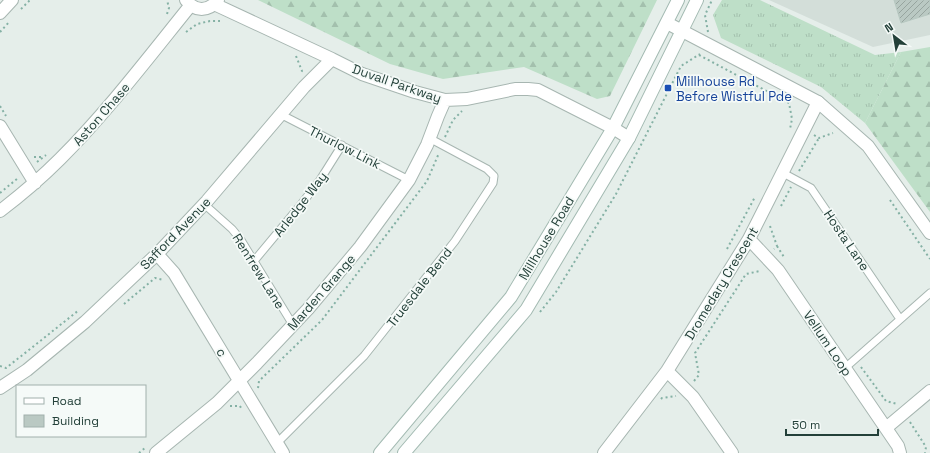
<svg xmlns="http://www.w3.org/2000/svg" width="930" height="453" font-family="'Space Grotesk',sans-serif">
  <defs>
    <pattern id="grass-tufts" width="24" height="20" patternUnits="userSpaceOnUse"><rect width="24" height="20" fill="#bedfc8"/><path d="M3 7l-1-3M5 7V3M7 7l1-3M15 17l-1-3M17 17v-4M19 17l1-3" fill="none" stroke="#a3c0ad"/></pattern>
    <pattern id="forest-firs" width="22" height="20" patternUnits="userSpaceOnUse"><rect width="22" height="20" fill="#bedfc8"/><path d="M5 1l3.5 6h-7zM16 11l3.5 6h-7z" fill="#a3c0ad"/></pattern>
    <pattern id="building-hatch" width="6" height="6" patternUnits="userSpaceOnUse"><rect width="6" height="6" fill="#bac9c3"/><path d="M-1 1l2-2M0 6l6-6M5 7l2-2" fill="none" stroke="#97a59f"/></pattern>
  </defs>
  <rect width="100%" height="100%" fill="#e5eeea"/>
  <path fill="#d3ded9" d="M769,0H930V35L873,47Z"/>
  <path fill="url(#grass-tufts)" d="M722,0H760L875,55L901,52L865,123L821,87L721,38L713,15Z"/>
  <path fill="url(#forest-firs)" d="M258,0H657L610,96L597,99L524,67L443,79L390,64Z
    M930,47V212L865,123L901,52Z"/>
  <path fill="url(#building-hatch)" stroke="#b7c8c1" d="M894,0H930V14L901,23Z"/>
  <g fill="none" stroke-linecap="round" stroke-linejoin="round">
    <defs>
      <path id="service" d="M280,114L409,180
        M783,173L811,188L900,319
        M204,204L232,229L241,240L293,325
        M254,261L299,207L320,180L342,145
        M845,368L930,293
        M277,443L364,356L455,241L493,183L494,176L487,169L429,138"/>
      <path id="minor" d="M186,0C195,12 208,12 218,0
        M214,4L332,59L362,74L415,92L445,100L467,99L515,89H528L538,90L613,128L629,138
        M0,13L12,0
        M0,126L35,183
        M0,211C21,195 41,178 60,159C107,112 148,58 190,6
        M749,239L778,270L898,446L900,453
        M157,254L174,273L283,453
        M667,371L693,397L732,453
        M0,388L27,370L85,322L157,254L207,201L304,87L332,59
        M886,428L930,391
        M156,453L217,403L257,363L308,309L360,247L409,180L427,145L438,116L445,100
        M604,453L667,371L749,239L818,102"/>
      <path id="tertiary" d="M667,23L818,102L868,146L930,233"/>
      <path id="secondary" d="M380,453L511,297L613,128L678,0
        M404,453L526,310L629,138L697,0"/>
    </defs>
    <use href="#service" stroke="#a7b6b1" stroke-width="9"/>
    <use href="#minor" stroke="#a7b6b1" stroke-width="14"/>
    <use href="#tertiary" stroke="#a7b6b1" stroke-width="14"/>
    <use href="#secondary" stroke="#a3bab2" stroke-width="14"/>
    <path stroke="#85b1a5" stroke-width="2" stroke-dasharray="2 3" stroke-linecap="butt" d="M21,9L30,0
      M167,14L169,8L167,0
      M0,32L10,21
      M186,32L197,24L210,21H220
      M708,32L705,15L712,0
      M699,55L789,103L792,119L790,129
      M296,56L302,71L301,72
      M0,106L6,116
      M814,135L819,138L833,133
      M445,137L453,120L462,111
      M34,157H42
      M37,162L46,155
      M799,171L819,138
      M0,193L18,178
      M890,200L930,259
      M781,206L791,187
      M770,226L777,246L774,249
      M777,246L784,257
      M727,249L755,197
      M124,304L155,278L164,280
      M540,312L556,292L616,194L681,66L700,54
      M0,366L6,368L39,342L79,310
      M861,367L886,401L897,404
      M694,381L699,375L695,353L746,274L760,271L761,270
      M258,388L259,381L322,320L427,181L439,153
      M661,399L662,398L676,396
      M230,406H240L241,408
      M910,422L926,447L925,453
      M139,453L146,447"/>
    <use href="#service" stroke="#fff" stroke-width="7"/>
    <use href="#minor" stroke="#fff" stroke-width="12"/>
    <use href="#tertiary" stroke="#fff" stroke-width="12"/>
    <use href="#secondary" stroke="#fff" stroke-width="12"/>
  </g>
  <rect fill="#1a4fb4" stroke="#f5faf8" stroke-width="1.5" x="664" y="84" width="8" height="8" rx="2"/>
  <g text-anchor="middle" stroke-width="3.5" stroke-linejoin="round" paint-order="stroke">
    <g font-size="13" fill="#164399" stroke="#f5faf8" text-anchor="start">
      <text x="676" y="86">Millhouse Rd<tspan x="676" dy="15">Before Wistful Pde</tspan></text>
    </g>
    <g font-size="13" fill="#234039" stroke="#f5faf8">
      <text transform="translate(397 83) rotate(19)" y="5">Duvall Parkway</text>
      <text transform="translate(101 114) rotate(-49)" y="5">Aston Chase</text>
      <text transform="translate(345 147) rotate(27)" y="5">Thurlow Link</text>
      <text transform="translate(300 204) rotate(-52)" y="5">Arledge Way</text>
      <text transform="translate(175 233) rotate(-46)" y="5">Safford Avenue</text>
      <text transform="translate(546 238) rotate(-59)" y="5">Millhouse Road</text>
      <text transform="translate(847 240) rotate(56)" y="5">Hosta Lane</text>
      <text transform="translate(259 271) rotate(58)" y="5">Renfrew Lane</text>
      <text transform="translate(721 283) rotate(-59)" y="5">Dromedary Crescent</text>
      <text transform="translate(419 287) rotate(-52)" y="5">Truesdale Bend</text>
      <text transform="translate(321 292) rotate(-49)" y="5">Marden Grange</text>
      <text transform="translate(828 343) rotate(56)" y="5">Vellum Loop</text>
      <text transform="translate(222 352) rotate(59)" y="5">c</text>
    </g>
  </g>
  <rect x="16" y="385" width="130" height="52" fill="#f5faf8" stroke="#a1b0ac"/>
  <rect x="24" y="398" width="20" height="6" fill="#ffffff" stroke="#a1b0ac"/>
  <text x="52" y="405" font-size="12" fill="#234039">Road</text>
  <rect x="24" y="415" width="20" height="12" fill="#bac9c3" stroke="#a1b0ac"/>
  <text x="52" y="425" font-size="12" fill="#234039">Building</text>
  <g transform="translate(894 36) rotate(329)" stroke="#f5faf8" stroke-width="3" paint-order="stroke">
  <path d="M0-3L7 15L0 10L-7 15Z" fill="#234039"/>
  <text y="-6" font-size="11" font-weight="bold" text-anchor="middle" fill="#234039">N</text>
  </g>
  <path d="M786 429v6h92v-6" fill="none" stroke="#234039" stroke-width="2"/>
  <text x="792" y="429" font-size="12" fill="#234039" stroke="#f5faf8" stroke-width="3" paint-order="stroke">50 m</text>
</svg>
